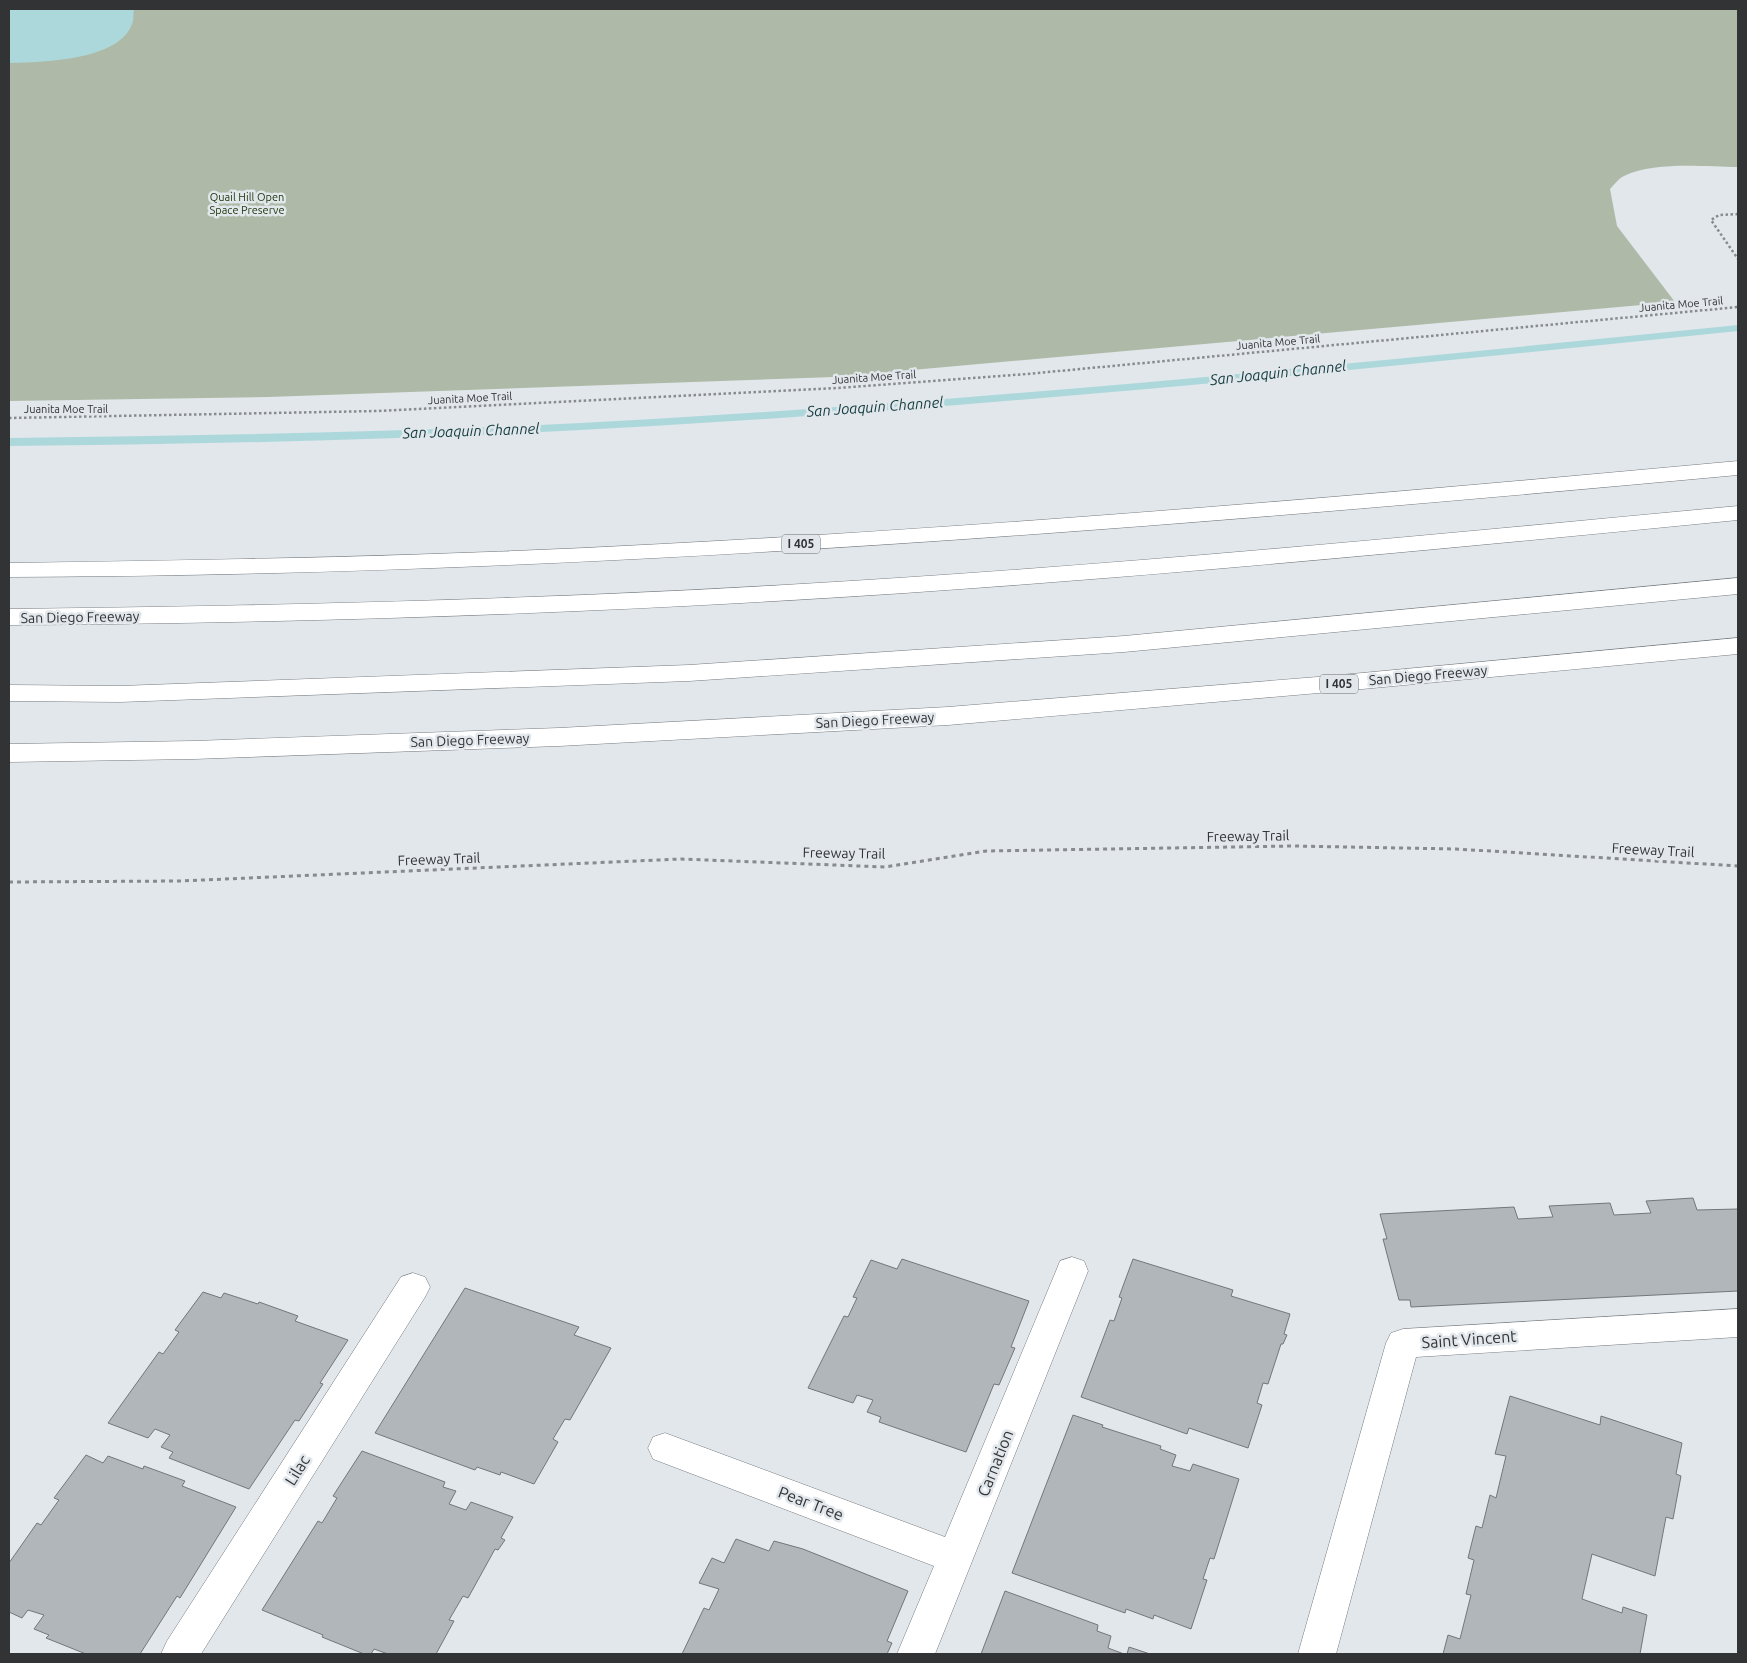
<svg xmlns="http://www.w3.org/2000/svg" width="1747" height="1663" font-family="Ubuntu,sans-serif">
  <rect width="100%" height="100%" fill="#e2e7ec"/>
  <path fill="#aebaa7" d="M9,9H1738V167C1704,167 1656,161 1624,176C1619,178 1614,185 1610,189L1617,226L1675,302L834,377L268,397L9,401Z"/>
  <path fill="#add8db" d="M9,9H134C133,14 134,20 132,24C119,61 41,62 9,63Z"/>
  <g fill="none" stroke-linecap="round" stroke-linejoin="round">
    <path fill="#add8db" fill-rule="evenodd" d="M1738,325V331C1377,368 1016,405 653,426C439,439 224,444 9,446V438C224,435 439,432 653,419C1016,398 1377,361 1738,325Z"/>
  </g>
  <path fill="#b1b6bb" stroke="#73777b" d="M1693,1198L1697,1210L1738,1209V1291L1411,1307L1410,1300H1399L1383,1239H1387L1380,1214L1514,1207L1518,1219L1553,1217L1549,1206L1610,1203L1614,1215L1651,1213L1646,1201Z
    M902,1259L1029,1301L1011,1347L1015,1348L999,1385L994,1384L966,1452L879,1422L881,1417L867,1412L873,1400L857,1395L853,1403L808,1388L844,1316L848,1317L857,1298L853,1297L871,1260L897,1269Z
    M1133,1259L1233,1290L1231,1296L1290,1314L1284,1334L1287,1335L1283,1344H1281L1268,1384L1263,1383L1257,1403L1262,1405L1248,1448L1189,1428L1187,1434L1081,1397L1110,1320L1114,1321L1122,1298L1119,1297Z
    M465,1288L579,1327L574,1335L611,1348L570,1420L565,1419L553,1439L558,1442L534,1484L501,1472L500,1475L477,1467L475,1470L375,1433Z
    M203,1292L221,1298L224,1293L258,1304L259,1302L298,1316L295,1321L348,1340L320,1383L323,1384L299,1421L295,1420L249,1489L169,1458L173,1452L161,1447L170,1435L155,1429L148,1438L108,1423L159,1352L163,1354L179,1332L175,1330Z
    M1510,1396L1600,1425L1601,1416L1682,1443L1676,1474L1681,1476L1673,1519L1666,1517L1655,1576L1592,1554L1582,1599L1622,1613L1623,1607L1647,1615L1640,1654H1443L1448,1635L1460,1639L1471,1595L1466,1594L1474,1560L1468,1558L1476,1526L1482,1528L1490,1495L1496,1498L1506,1456L1495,1454Z
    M1073,1415L1103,1425L1102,1427L1161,1446L1160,1449L1176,1455L1172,1466L1190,1471L1193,1464L1239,1479L1214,1559L1210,1558L1203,1579L1207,1580L1191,1629L1154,1615L1153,1619L1126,1609L1125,1613L1012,1573Z
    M362,1451L445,1482L443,1487L456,1491L449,1504L466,1510L471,1502L513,1517L501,1538L505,1540L498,1550L495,1549L468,1598L463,1596L449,1620L454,1621L436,1654H388L374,1649L371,1654H364L322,1637L323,1635L262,1610L318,1521L322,1523L337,1498L333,1496Z
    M86,1455L103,1463L108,1456L143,1469L144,1466L185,1481L182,1486L236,1507L180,1598L177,1596L140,1654H86L46,1638L49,1635L34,1629L44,1615L28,1610L22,1618L9,1612V1563L37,1523L41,1525L59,1500L54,1498Z
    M736,1539L769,1551L774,1541L803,1549L908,1591L887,1641L892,1643L887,1654H682L704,1608L709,1610L719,1589L699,1583L712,1558L724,1563Z
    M1005,1591L1098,1625L1097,1631L1111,1636L1108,1648L1124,1654H981Z
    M1129,1647L1150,1654H1127Z"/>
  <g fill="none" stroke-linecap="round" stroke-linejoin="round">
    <defs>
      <path id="street" d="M1072,1257L1084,1261L1088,1271L935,1654H897L934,1566L653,1459L648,1448L653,1437L665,1433L945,1537L1056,1271L1060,1261Z
        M413,1273L425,1277L430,1287L425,1297L201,1654H161L167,1641L401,1277Z
        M1738,1309V1337L1416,1357L1336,1654H1298L1386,1343L1391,1333L1403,1329Z"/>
      <path id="highway" d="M1738,461V475C1163,528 587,575 9,577V563C227,560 444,556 662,544C1021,525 1380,494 1738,461Z
        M1738,506V520C1461,547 1183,574 905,593C607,613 308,623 9,625V609C267,606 526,600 784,585C1102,567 1420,536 1738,506Z
        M1738,578V594L1124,652L689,681L120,702L9,701V685L120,686L689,665L1124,636Z
        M1738,638V654L1330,692L948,725L559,746L194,759L9,762V744L194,741L559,728L948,707L1330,676Z"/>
    </defs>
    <use href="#street" stroke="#757a7e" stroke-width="1"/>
    <use href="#highway" stroke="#757a7e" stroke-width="1"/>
    <path stroke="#878b8e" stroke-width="2.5" stroke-dasharray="2.5 2.5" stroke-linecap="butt" d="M1738,214L1719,215L1711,220L1738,259
      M9,418L377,411L838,388L1027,374L1738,307"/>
    <path stroke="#878b8e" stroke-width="3" stroke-dasharray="4 4" stroke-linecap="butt" d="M9,882L180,881L681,859L885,867L986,851L1293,846L1456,849L1738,866"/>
    <use href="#street" fill="#fff" fill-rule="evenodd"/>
    <use href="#highway" fill="#fff" fill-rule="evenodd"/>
  </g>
  <g text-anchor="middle" stroke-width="5" stroke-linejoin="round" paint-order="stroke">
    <g font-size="11" fill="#203a0f" stroke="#e2e7ec">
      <text x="247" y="201">Quail Hill Open<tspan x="247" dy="13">Space Preserve</tspan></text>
    </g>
    <g font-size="11" fill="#313335" stroke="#e2e7ec">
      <text transform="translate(1681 304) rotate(-5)" y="4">Juanita Moe Trail</text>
      <text transform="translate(1278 342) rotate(-5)" y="4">Juanita Moe Trail</text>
      <text transform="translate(874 377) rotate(-4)" y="4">Juanita Moe Trail</text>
      <text transform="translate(470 398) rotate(-3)" y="4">Juanita Moe Trail</text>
      <text x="66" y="413">Juanita Moe Trail</text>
    </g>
    <g fill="#e2e7ec" stroke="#66696c" stroke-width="1">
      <rect x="782" y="534.5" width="38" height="19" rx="4"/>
      <rect x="1320" y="674.5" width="38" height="19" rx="4"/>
    </g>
    <g font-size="12" font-weight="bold" fill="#313335">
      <text x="801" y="548">I 405</text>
      <text x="1339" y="688">I 405</text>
    </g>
    <g font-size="14" fill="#313335" stroke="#e2e7ec">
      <text transform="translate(80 617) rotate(-1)" y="5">San Diego Freeway</text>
      <text transform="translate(1428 675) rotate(-5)" y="5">San Diego Freeway</text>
      <text transform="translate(875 720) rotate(-3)" y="5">San Diego Freeway</text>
      <text transform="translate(470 740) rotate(-2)" y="5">San Diego Freeway</text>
      <text transform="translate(1248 836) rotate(-1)" y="5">Freeway Trail</text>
      <text transform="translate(1653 850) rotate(3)" y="5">Freeway Trail</text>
      <text transform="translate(844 853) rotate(1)" y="5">Freeway Trail</text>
      <text transform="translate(439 859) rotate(-2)" y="5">Freeway Trail</text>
    </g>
    <g font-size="15" font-style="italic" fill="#123b3e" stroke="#e2e7ec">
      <text transform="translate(1278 373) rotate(-6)" y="5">San Joaquin Channel</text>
      <text transform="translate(875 407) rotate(-4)" y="5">San Joaquin Channel</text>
      <text transform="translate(471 431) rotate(-2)" y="5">San Joaquin Channel</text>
    </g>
    <g font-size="16" fill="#313335" stroke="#e2e7ec">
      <text transform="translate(1469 1339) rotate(-4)" y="6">Saint Vincent</text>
      <text transform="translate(995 1463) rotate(-68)" y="6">Carnation</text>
      <text transform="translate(297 1470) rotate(-58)" y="6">Lilac</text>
      <text transform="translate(811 1503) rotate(21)" y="6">Pear Tree</text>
    </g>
  </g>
  <rect width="1747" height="1663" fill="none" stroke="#313335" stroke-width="20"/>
</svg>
